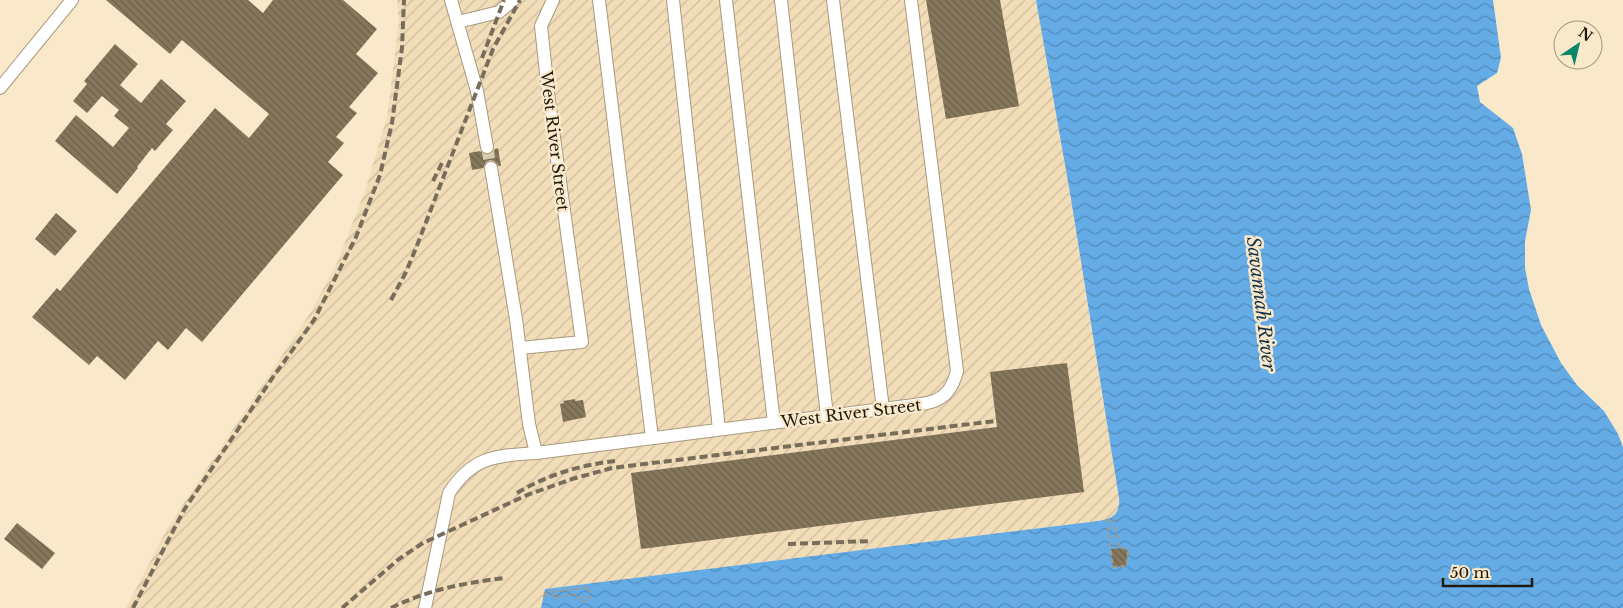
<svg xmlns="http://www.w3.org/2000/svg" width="1623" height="608" font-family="'Libre Baskerville',serif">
  <defs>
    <pattern id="industrial-furrows" width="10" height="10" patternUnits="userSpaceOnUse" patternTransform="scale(1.25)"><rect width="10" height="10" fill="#f2ddb9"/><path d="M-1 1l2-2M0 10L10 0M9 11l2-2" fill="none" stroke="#cfbd9e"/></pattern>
    <pattern id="water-waves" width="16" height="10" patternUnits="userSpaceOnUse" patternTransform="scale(1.25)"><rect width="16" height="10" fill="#65ace7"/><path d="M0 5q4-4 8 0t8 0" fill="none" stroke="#538bba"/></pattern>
    <pattern id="building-back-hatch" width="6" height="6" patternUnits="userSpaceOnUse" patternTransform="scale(1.25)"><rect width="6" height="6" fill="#86775c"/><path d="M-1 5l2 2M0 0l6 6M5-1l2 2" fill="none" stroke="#6d614a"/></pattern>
  </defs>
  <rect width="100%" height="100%" fill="#f9e9ca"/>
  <path fill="url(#industrial-furrows)" d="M397,0H1036L1071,199L1119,498V507L1115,515L1108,519L1090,522L545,589L541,608H126L168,527L310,313L336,265L365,191L387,117L399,22Z"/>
  <path fill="url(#water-waves)" d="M1036,0H1493L1501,58L1497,73L1477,86L1480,102L1513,128L1522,154L1531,210L1525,241V268L1529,289L1541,325L1561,363L1577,385L1604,411L1618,434L1623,447V608H541L545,589L1090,522C1106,520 1121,519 1119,498L1071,199Z"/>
  <path fill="url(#building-back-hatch)" d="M106,0H248L263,13L273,0H343L377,29L356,54L378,73L349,107L357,113L336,137L344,143L328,162L343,175L202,342L186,328L168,350L158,341L125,380L97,356L89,365L32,317L57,288L60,291L215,108L249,138L269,114L182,40L170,54Z
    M926,0H1000L1019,106L946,119Z
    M115,44L138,64L120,85L141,103L161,79L186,101L166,124L173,130L155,151L152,148L137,167L138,168L117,194L55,141L76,115L113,147L129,128L114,116L119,110L102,96L87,113L73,101L87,84L84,81Z
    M498,148L501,166H499L494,161L490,160L486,162L483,168L472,170L469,153L480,151L484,154L488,155L493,153L495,149Z
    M56,213L77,231L55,256L35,239Z
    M1067,363L1084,492L641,549L631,473L997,427L990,372Z
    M575,399V401L583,400L586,417L563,422L560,404L564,403L563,401Z
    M17,523L55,553L42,569L4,539Z
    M1123,548L1128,551L1126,566L1113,567L1111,549Z"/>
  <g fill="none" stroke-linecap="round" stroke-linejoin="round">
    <path stroke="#d8caae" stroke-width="12" stroke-dasharray="12 6" stroke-linecap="butt" d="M487,147L491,168"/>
    <defs>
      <path id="minor" d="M451,0L477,91L487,147
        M599,0L652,438
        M673,0L719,429
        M726,0L774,423
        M781,0L827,416
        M833,0L883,409
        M458,22L499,12L513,0
        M0,88L72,0
        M491,168L516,319L529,424L536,453
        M520,348L582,342L549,101L541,26L553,0
        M425,608L449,493C473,456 495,456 536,453L922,404C943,401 952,391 957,371L911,0"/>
    </defs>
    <use href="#minor" stroke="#a8997c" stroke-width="14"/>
    <path stroke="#a59982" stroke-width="2" stroke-dasharray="4 4" stroke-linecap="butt" d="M1107,519L1113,567L1126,566L1128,551L1123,548H1119L1113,516
      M543,596L557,595V597L579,594L580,601L589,600L588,597H590L589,587L544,593"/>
    <use href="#minor" stroke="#fff" stroke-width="12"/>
    <path stroke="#776d5a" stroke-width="4" stroke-dasharray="8 4" stroke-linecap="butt" d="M482,58L504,0
      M433,181L443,161
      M391,300L406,272L416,248L493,49L520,0
      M517,493C547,475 580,465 615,461
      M788,544L872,541
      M133,608L184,510L273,377L314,320L356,237L380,175L392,123L402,48L404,0
      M342,608L399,559L423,543L527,495L572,479L612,468L995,421
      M391,608C427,590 464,583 504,578"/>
  </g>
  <g text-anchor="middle" stroke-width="5" stroke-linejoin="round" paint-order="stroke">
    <g font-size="16" fill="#1f190e" stroke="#f9e9ca">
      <text transform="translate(555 141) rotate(83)" y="6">West River Street</text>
      <text transform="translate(851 413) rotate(-7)" y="6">West River Street</text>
    </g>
    <g font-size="18" font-style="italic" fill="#13324a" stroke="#f9e9ca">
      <text transform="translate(1261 304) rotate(83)" y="6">Savannah River</text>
    </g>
  </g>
  <g transform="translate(1578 45) rotate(35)"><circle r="24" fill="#f9e9ca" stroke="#a2967f"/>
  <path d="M0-4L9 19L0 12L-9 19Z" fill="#088668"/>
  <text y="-8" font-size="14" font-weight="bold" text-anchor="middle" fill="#1f190e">N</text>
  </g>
  <path d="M1443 578v8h89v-8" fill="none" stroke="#1f190e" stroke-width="2.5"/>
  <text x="1450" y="578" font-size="15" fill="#1f190e" stroke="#f9e9ca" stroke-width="4" paint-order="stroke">50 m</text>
</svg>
